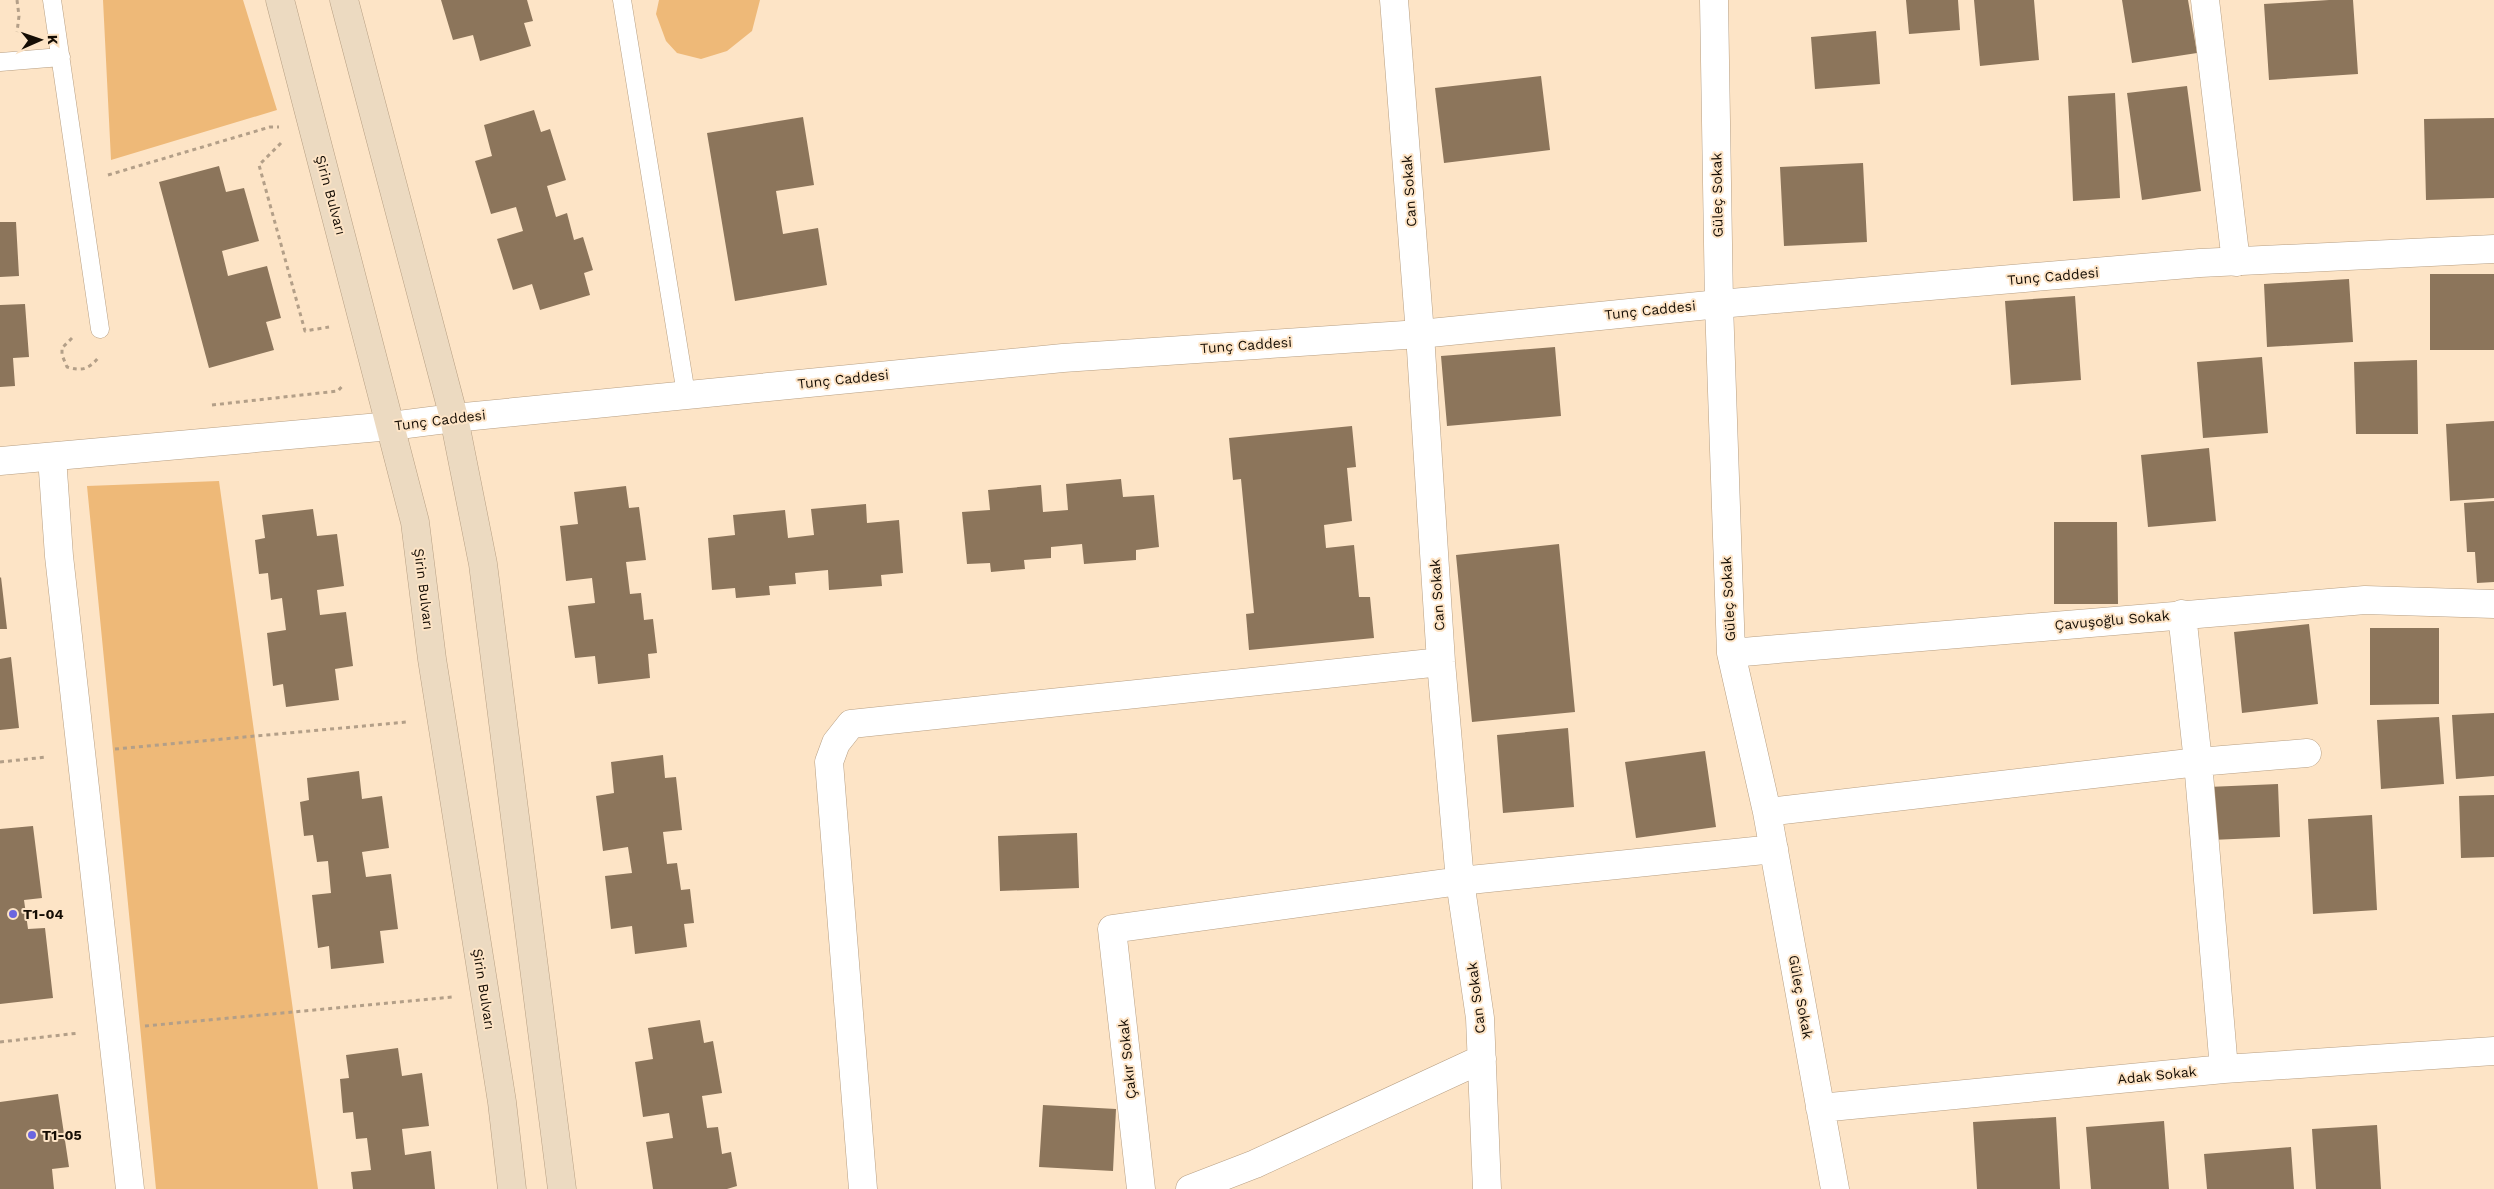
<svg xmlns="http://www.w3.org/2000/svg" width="2494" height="1189" font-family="'Work Sans',sans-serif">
  <rect width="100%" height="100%" fill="#fde4c6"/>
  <path fill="#eeb978" d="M103,0H243L277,110L111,160Z
    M659,0H760L752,31L727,51L701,59L677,53L666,41L656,14Z
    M219,481L318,1189H156L87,486Z"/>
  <path fill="#8c755b" d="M441,0H527L533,21L524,23L531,46L480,61L473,35L453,40Z
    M1906,0H1958L1960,30L1909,34Z
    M1974,0H2034L2039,60L1980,66Z
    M2122,0H2188L2197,53L2132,63Z
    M2329,0H2353L2358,74L2269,80L2264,4Z
    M1876,31L1880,84L1815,89L1811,37Z
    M1541,76L1550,150L1444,163L1435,88Z
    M2187,86L2201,191L2142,200L2127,93Z
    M2115,93L2120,198L2073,201L2068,96Z
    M534,110L541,132L550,129L566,180L547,186L556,217L567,213L574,240L583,237L593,270L584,273L590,295L540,310L532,284L513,290L497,239L523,231L516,207L491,214L475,161L492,156L484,125Z
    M803,117L814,185L776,191L783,234L818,228L827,285L735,301L707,133Z
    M2494,118V198L2426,200L2424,119Z
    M1863,163L1867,242L1784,246L1780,167Z
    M219,166L226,192L244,188L259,241L222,251L228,276L267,266L281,318L266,322L274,350L209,368L159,182Z
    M0,222H16L19,276L0,277Z
    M2430,274H2494V350H2430Z
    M2349,279L2353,342L2267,347L2264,284Z
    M2075,296L2081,380L2011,385L2005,301Z
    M25,304L29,357L13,358L15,386L0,387V305Z
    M1555,347L1561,416L1447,426L1441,356Z
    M2262,357L2268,433L2203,438L2197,362Z
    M2417,360L2418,434H2356L2354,362Z
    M2494,421V498L2450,501L2446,424Z
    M1352,426L1356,467L1347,468L1352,521L1324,525L1326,548L1354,545L1359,597H1370L1374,638L1249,650L1246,614L1254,613L1241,479L1233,480L1229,438Z
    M2209,448L2216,521L2148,527L2141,455Z
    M1121,479L1123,497L1154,495L1159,547L1136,550V560L1084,564L1082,544L1051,547V558L1024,560L1025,569L991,572L990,563L967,564L962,512L990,510L988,490L1041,485L1043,512L1068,510L1066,484Z
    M626,486L629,508L639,507L646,560L626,562L630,594L641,593L644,620L653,619L657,653L648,654L650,678L598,684L595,656L575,658L568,606L595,603L592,578L566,581L560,526L578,524L574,492Z
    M2494,501V582L2477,583L2475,552H2467L2464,503Z
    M866,504L867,523L899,520L903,573L881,575L882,586L829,590L828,570L795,573L796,584L769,586L770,595L736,598L735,588L712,590L708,538L735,535L733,515L785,510L788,538L814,535L811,509Z
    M313,509L317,536L337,534L344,586L317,590L320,615L346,612L353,666L335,669L339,700L286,707L283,684L273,686L267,633L286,630L282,598L271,600L268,573L259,574L255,540L265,538L262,515Z
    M2054,522H2117L2118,604H2054Z
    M1559,544L1575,712L1472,722L1456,555Z
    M1,577L7,629H0V578Z
    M2309,624L2318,704L2242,713L2234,632Z
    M2370,628H2439V704L2370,705Z
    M11,657L19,728L0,730V659Z
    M2494,713V776L2456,779L2452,715Z
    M2439,717L2444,784L2381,789L2377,720Z
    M1568,728L1574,807L1503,813L1497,735Z
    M1705,751L1716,827L1636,838L1625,762Z
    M663,755L665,778L676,777L682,830L663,832L667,864L677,863L681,890L690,889L694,923L684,924L687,947L635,954L632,926L611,929L605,876L632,873L628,847L603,851L596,796L614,793L611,762Z
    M359,771L362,799L382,796L389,848L362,852L366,877L391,874L398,929L380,931L384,963L331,969L329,946L318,948L312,895L331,893L328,861L317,862L313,835L304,836L300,802L309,800L307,778Z
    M2278,784L2280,837L2211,840L2208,787Z
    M2494,795V857L2461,858L2459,796Z
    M2372,815L2377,910L2313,914L2308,819Z
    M33,826L42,898L24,900L28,929L45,928L53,998L0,1004V829Z
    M1077,833L1079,888L1000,891L998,836Z
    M700,1020L704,1043L713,1041L722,1093L702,1096L707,1128L718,1127L722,1154L731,1152L737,1186L727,1189H653L646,1142L673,1138L669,1113L643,1117L635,1062L653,1059L648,1028Z
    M398,1048L402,1076L422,1073L429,1126L402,1129L405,1155L431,1151L435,1189H353L351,1172L371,1170L367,1138L356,1139L353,1112L343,1113L340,1079L349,1078L346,1055Z
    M58,1094L69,1167L52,1169L54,1189H0V1102Z
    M1043,1105L1116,1109L1113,1171L1039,1167Z
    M2056,1117L2060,1189H1977L1973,1122Z
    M2164,1121L2169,1189H2091L2086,1127Z
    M2377,1125L2381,1189H2316L2312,1129Z
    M2291,1147L2294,1189H2207L2204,1154Z"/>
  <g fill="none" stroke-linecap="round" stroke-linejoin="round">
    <defs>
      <path id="service" d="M52,0L100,329
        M622,0L686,394
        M0,62L61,57"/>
      <path id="minor" d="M1394,0L1420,334L1441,662L1460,881L1480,1018L1487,1189
        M1714,0L1719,304L1731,653L1767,812L1835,1189
        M2205,0L2236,262
        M52,457L59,556L130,1189
        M2182,614L2198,762L2224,1069
        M1731,653L2365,600L2494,604
        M1767,812L2198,762L2307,753
        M1820,1108L2224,1069L2494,1051
        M863,1189L829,762L836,743L851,724L1441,662
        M1141,1189L1112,929L1460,881L1774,849
        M1190,1189L1255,1164L1482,1059"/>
      <path id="tertiary" d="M0,461L391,426L454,418L1063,358L1420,334L1719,304L2200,263L2494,249"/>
      <path id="secondary" d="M280,0L415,522L432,659L502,1102L512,1189
        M344,0L454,418L483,564L562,1189"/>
    </defs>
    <use href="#service" stroke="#b79f83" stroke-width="19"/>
    <use href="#minor" stroke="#b79f83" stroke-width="29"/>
    <use href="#tertiary" stroke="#b79f83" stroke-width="29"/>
    <use href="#secondary" stroke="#b79f83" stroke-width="29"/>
    <path stroke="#b39f88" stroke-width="3" stroke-dasharray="4 4" stroke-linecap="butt" d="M17,0L19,16L17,32
      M281,143L259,165L305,331L329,327
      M108,175L270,127H279
      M72,338L62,348V355L67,367C81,371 88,370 98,358
      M212,405L338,391L344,384
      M115,749L407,722
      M0,762L47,757
      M145,1026L452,997
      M0,1042L79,1033"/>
    <use href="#service" stroke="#fff" stroke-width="18"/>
    <use href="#minor" stroke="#fff" stroke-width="28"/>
    <use href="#tertiary" stroke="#fff" stroke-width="28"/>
    <use href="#secondary" stroke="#ecdac1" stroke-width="28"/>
  </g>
  <g fill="#6c66e0" stroke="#fde4c6" stroke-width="2">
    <circle cx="13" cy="914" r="5"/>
    <circle cx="32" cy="1135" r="5"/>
  </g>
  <g text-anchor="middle" stroke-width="4" stroke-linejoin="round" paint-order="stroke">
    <g font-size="14" fill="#150d04" stroke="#fde4c6">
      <text transform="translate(1409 191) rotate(-94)" y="5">Can Sokak</text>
      <text transform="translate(331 195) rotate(75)" y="5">Şirin Bulvarı</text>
      <text transform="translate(1717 195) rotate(-91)" y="5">Güleç Sokak</text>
      <text transform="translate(2053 276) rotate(-5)" y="5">Tunç Caddesi</text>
      <text transform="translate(1650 310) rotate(-6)" y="5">Tunç Caddesi</text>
      <text transform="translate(1246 345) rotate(-4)" y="5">Tunç Caddesi</text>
      <text transform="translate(843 379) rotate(-6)" y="5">Tunç Caddesi</text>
      <text transform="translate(440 420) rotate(-7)" y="5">Tunç Caddesi</text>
      <text transform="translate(424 589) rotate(83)" y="5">Şirin Bulvarı</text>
      <text transform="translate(1437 595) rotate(-94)" y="5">Can Sokak</text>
      <text transform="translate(1728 599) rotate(-93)" y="5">Güleç Sokak</text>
      <text transform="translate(2112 620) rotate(-5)" y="5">Çavuşoğlu Sokak</text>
      <text transform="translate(484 989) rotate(81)" y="5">Şirin Bulvarı</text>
      <text transform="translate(1801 997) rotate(80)" y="5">Güleç Sokak</text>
      <text transform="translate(1476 998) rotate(-97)" y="5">Can Sokak</text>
      <text transform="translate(1127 1059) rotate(-96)" y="5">Çakır Sokak</text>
      <text transform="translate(2157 1075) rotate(-6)" y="5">Adak Sokak</text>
    </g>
    <g font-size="14" font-weight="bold" fill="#150d04" stroke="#fde4c6" text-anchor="start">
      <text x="23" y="919">T1-04</text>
      <text x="42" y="1140">T1-05</text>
    </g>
  </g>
  <g transform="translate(40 40) rotate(88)" stroke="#fde4c6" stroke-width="4" paint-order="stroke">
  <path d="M0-4L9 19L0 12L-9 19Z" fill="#150d04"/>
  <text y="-8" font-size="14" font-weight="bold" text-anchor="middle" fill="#150d04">K</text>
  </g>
</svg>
